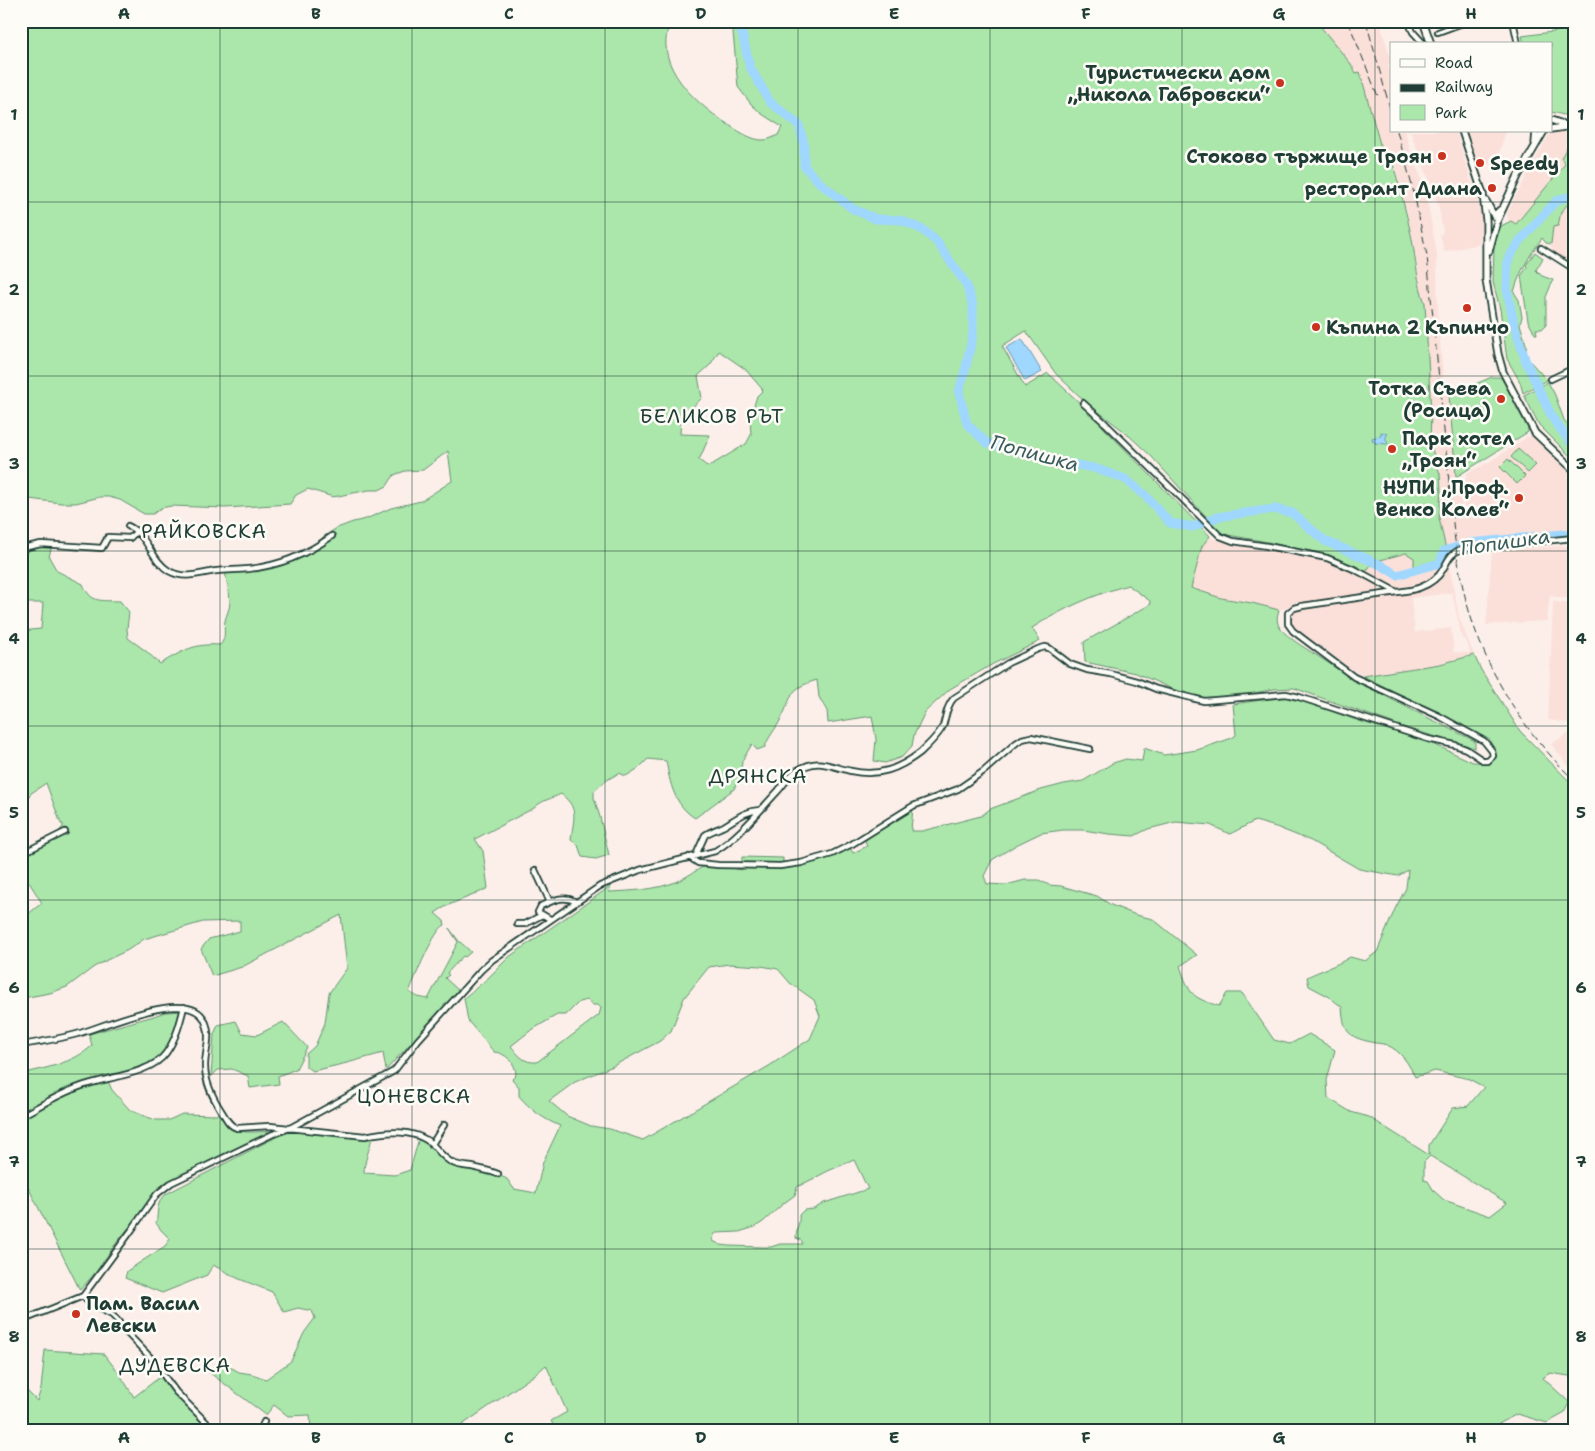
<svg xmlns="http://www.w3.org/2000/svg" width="1595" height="1451" font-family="'Shantell Sans',sans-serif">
  <rect width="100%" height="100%" fill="#fcefea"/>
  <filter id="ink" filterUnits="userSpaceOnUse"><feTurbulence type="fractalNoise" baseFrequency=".02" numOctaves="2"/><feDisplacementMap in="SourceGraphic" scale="10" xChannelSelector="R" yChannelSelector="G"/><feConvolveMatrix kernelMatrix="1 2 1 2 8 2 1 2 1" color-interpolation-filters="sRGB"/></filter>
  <g filter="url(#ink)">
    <path fill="#fbe0da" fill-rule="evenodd" d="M1316,21H1380L1391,62L1388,65L1391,78V131H1405L1410,149L1425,188L1437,253L1438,319L1444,385L1449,397L1457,488L1464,512L1463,480H1466L1467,473L1487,463L1532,434L1574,477V531L1466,542L1465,549L1447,554L1459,617L1474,655L1440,664L1363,676L1349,668L1306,637L1289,622L1290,614L1298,609L1386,592L1392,589L1391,586L1366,572L1373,562L1406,553L1414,558V568L1435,563L1447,554L1439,518L1441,490L1440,474L1430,443L1431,412L1425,303L1419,288L1416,258L1407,212L1391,153L1383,155L1360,73H1356L1351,64ZM1452,593L1462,639L1466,640L1470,653L1454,652L1451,628L1415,632L1411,598Z
      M1410,131H1456L1482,215L1480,244L1444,252L1440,234L1443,233L1438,203Z
      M1467,131H1506L1497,161L1479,167Z
      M1553,132H1568L1569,135L1574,136V151L1555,177L1516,224L1509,221L1507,216L1508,211L1548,136Z
      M1574,197V267L1552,252L1551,244L1553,226H1558L1561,212Z
      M1210,536L1213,539L1267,548L1310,559L1329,561L1343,567L1380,587L1378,591L1303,604L1279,610L1252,603L1221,598L1191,588L1202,546Z
      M1574,545V600L1550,596L1547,621L1486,625L1492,550Z
      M1553,601L1574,605V724L1548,720Z
      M1574,730V773L1551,744Z"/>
    <path fill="#abe6ab" stroke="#659270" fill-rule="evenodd" d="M21,21H671C651,63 694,102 726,123C735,129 752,141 764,140C768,140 774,137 778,135L782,127L762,114L751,104L738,87L732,21H1316L1351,64L1356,73L1360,72L1383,155L1390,153C1398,182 1406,210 1412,239C1416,261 1417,282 1425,303L1431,412L1430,443L1440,474L1441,490L1439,518L1447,554L1435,563L1414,568V558L1406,553L1373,562L1366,572L1329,555L1262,541L1222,534L1151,456L1125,432L1087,403L1056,374L1026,331L1002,346L1025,387L1048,373L1102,424V426L1210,536L1202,546L1191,588L1221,598L1252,603L1279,610C1277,615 1276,622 1280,628C1288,638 1305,648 1316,655C1366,689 1421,714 1475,741V748L1409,729L1294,688L1274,689L1220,700L1193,702L1170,688L1136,673L1085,662L1084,642L1151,604L1150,601L1128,585C1093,595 1062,609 1032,628L1040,641L993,664L950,689L925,712L914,735L912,746L902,757L885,763L874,761L876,739L872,716L828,723L827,711L819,697L817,680C787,689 793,696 781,719C776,729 768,737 765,747L757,750L752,744L742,761L741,773L734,789L695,818C674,805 670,783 666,761L648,759L639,768L626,776L619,773L607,780L594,791V798L600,817L609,855L596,859L582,857L578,845L571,840C573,819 580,809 561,794C551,799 542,800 534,808L475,839L483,851L488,888C471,898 452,901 435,913L444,921L445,925C434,929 415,978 409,992L418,997L428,999L458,942L449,928L458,940L471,952L465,957L463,956L447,973L449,975L445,978L459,991L386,1070L383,1053L347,1063L313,1071L306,1067V1054L315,1046L325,1023L329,993L347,968L341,915L242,967L212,976L201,949L209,939L240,931V921L203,922L144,939L128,950L109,959L94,967L67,987L50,993L28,997H21V918L28,914L42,903L27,879L21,851L57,833L63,827V824H61L46,783L30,794L25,807L21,808V631L41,629L43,603H21V549L52,545L49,557L57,571L83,584C91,604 101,600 120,601L129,612L127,629L128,638L146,651L160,664C182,651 194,643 220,645C227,638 223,630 225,621C226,615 230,609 230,602C230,592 226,581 225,570L243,572L282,562L314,546L324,536L337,528L353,522L366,519L391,508L421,501L452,481L448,451L423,470L405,471L394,475L387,486L379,490H369L333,497L308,489L296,495L290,504L225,508L171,506L161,508L153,514H144L120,500L109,497H100L76,503H61L21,498ZM719,351L745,369L763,390L757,396L750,418L751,435L746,444L708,467L698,459L700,458L710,435L680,434L681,416L684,415L702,398L698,376L710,365Z
      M1574,29V123L1566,122L1568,116L1551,112V44H1524L1522,36Z
      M1573,136L1574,197L1561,212L1558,226L1553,227L1551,244L1546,243L1542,238C1529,257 1520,270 1514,292L1519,300L1522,317L1520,324L1526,344L1527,358L1547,380L1523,393L1520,382L1507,359L1500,309L1493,282L1494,246L1501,226L1511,221L1516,224L1565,164L1561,158Z
      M1535,252L1543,258L1536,270L1542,276L1553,280L1546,297V325L1542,329H1536L1537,334H1535L1528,321L1521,276L1527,267L1526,265Z
      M1492,377H1499L1502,379L1528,429V432L1456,477L1449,395Z
      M1548,382L1555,395L1564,420L1574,431V460L1539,425L1524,395Z
      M1518,449L1536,465L1528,473L1511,457Z
      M1508,459L1525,476L1517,484L1500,467Z
      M1574,531V537L1465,549V542Z
      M1474,655L1481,670L1520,731L1574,786V1379L1569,1376L1550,1373L1543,1378L1570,1403L1565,1413L1547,1423L1517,1414L1497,1425L1485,1430H556L551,1421L567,1412L546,1365L537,1373L455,1430H353L356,1426L351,1423L346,1430H311L310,1415L288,1416L274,1405L266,1415L206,1370L218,1366L232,1368L239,1372L252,1374L266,1379L291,1361L304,1333L315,1318L312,1311L298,1308L284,1312L272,1292L237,1278L213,1265L207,1275L162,1293L125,1278L127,1271L165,1246L170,1239L161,1230L156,1223C159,1210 155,1204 166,1194L280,1135L295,1130L372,1137C370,1149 364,1161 364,1173L395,1175L410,1170L419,1138L423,1140L447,1161L460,1168L494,1173L507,1179L514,1189L536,1193L543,1162L560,1126C543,1119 531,1110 519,1096V1087L512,1079L516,1075C516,1063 506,1053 494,1052L468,1021L464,998L488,978L509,957L611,886L609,892C632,891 656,890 678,881C688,876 699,869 709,863L741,870L747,866L742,863V857L783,858V862L787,868L850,848L853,853L867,846L865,840L913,807L911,831H922L981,816L990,809L1041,790L1064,784L1083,781L1113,763L1126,759L1142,761L1144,748L1164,755L1197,750L1232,738L1236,735L1233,704L1284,697L1303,701L1356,720L1431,743L1473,762L1490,763L1495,755L1490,740L1363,676L1440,664ZM1255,821L1276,827L1311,841L1359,869L1398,876L1408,870L1406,888L1395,909L1377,952L1365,961L1350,957C1336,966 1321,970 1307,977L1309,986L1328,996L1342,1007C1344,1035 1349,1037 1375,1043C1379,1043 1383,1044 1387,1045C1401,1051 1409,1064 1415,1077L1435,1071L1469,1079L1484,1087L1468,1106L1453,1108L1429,1145V1155L1369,1117L1351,1112L1328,1098L1327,1080L1335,1050L1309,1034L1290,1044L1274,1040L1242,993H1227L1219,1006C1190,997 1190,994 1180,966L1197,955L1153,919L1136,915L1111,905L1097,896L1061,886L1049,885L1039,880H1025L1006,885L987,884L984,876L992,860L1016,845L1041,833L1063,830H1083L1109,834L1134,836L1148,829L1176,822L1210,825L1230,834ZM729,964L761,966L778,969L790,983L814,1000L820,1016L810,1039L769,1066L643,1140L610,1129L591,1126L567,1116L549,1101L575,1082L613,1066L660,1041L671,1031L684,998L704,973L709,967ZM587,1000L593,1005H598L601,1008L599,1015L537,1062C524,1063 519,1056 511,1046L530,1031L557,1015H566L579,1002ZM1430,1156L1507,1203L1490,1216L1444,1200L1434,1191L1428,1181L1424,1180V1162ZM854,1160L868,1189L824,1203L814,1209L804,1210L799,1215C800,1223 796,1230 796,1238L801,1240L803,1244H780L771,1247H764L729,1246L721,1245L713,1241L714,1235L716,1233L739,1232L755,1227L763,1222L784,1203L795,1195L797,1187L828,1171Z
      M185,1011C177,1036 167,1062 142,1072C131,1076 118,1077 107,1079L112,1090L130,1110L144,1116L156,1120H169L182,1114L217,1115L218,1113C238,1137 245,1132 274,1131L271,1134L169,1181L117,1242L96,1272L80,1290L29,1189L21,1178V1074C46,1068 73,1063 92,1046L89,1034L154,1016L165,1012Z
      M236,1021L242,1033L257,1035L283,1022L307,1047L296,1069L278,1076L279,1084L250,1088L248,1076L232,1069L218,1070L211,1077L214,1034L218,1025Z
      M45,1350L104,1354L121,1376L134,1397L161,1376L176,1393L213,1430H21V1385L37,1401L41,1389Z"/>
    <path fill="#9fd7ff" stroke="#6c99ae" d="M1022,339L1042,372L1025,381L1006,348Z
      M1381,432L1388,434L1386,436V440L1388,443L1387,444L1375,443L1373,441L1372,438L1381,436Z"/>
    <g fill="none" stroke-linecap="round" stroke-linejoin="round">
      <path stroke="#9fd7ff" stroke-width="9" d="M739,21L750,67L770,102L799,125L804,144V166L820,183L853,209L876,219L901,220L923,230L937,242L966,284L973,306V334L966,367L959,392L967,424L987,443L1016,450L1049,460L1094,468L1125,479L1144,494L1170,523L1193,527L1217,517L1245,513L1275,509L1292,513L1325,541L1381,565L1397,575L1440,563L1444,551L1469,543L1574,533
        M1574,195L1556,201L1519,242L1508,259L1507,289L1514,324L1526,362L1553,419L1574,447"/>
      <defs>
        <path id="minor" d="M1408,21L1413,32L1424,44
          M1513,21L1518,44
          M1438,32L1468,21
          M1541,248L1574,269
          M1551,379L1574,368
          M1083,403L1105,423L1220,536L1233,541L1267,546L1327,558L1356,570L1395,591
          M128,526C148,535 151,560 169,571C185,580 200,573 217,571C227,570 238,570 248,569C280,566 306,555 332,536
          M21,553L27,547L41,544L102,548L108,537L130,538L137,531
          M21,854L65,832
          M696,855L705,835C711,831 718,829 724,826C736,819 744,811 760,810
          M689,857L698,863L718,865L780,866L801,863L832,854L852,844L913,806L958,789L984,771L1016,743L1022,739L1031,737L1090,749
          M535,870L550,902
          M550,919L538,912L541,906C552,901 564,894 576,902
          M517,924H525L542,915
          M21,1045C40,1042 59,1039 77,1034C104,1027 190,986 205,1021C212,1036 205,1051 205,1066C205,1083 213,1098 222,1112C226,1118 229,1126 237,1128L270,1126L365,1136C387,1131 415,1128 433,1145C439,1151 444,1159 453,1163C459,1166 465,1166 472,1167C481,1169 490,1171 498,1174
          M21,1116C40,1106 59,1094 79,1087C104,1077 151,1075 166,1053C176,1039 180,1023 184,1007
          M432,1144L444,1125
          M83,1296L90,1304L112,1315L118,1321L124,1330L150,1357L176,1392L214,1430
          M21,1321L83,1296L131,1231L157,1194L171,1183L273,1134L290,1128L394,1071L418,1040L481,970L492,960L600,886L640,870L715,851C737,839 761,809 778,791C784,784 789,776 796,771C819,757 828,766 851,771C879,777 899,769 921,752C928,745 939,735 943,726C946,716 947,705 954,698L1008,663L1038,649L1045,647L1049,648L1070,664L1087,670L1111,674L1137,681L1156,689L1204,701L1286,694L1299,697L1428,739L1455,745L1466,749L1484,761H1488L1493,756L1492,751L1484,741L1439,716L1354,677L1293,631L1288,624V613L1294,608L1302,606L1411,590C1421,588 1432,583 1439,575C1448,564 1447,554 1462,549L1574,538
          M260,1430L264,1422"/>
        <path id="tertiary" d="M1423,21L1431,44
          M1551,120L1574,128
          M1551,129L1565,127
          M1462,131L1483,194L1486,220
          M1535,143L1536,131
          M1486,201L1494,216L1500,210
          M1497,221L1518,176L1544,131
          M1486,222V280L1498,354L1503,372L1535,433L1574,470
          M1489,251L1496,225"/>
      </defs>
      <use href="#minor" stroke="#1f3d34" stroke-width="8"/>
      <use href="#tertiary" stroke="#1f3d34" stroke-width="9"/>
      <use href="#minor" stroke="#fdfcf7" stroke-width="4.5"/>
      <use href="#tertiary" stroke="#fdfcf7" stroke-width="5.5"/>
      <path stroke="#1f3d34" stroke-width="1" stroke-dasharray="8 4" stroke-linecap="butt" d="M1348,21L1379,99
        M1366,21L1391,112
        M1397,131L1414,193L1427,256L1454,533C1457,555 1460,578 1466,600C1484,669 1523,731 1574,780"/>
    </g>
  </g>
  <path fill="none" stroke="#1f3d34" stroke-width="1" stroke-opacity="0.55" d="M220,21V1430M412,21V1430M605,21V1430M798,21V1430M990,21V1430M1182,21V1430M1375,21V1430M21,202H1574M21,376H1574M21,551H1574M21,726H1574M21,900H1574M21,1074H1574M21,1249H1574"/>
  <g fill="#c8321e" stroke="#fdfcf7" stroke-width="2">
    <circle cx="1280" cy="83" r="5"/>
    <circle cx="1442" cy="156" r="5"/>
    <circle cx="1480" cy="163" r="5"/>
    <circle cx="1492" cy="188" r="5"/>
    <circle cx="1467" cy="308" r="5"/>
    <circle cx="1316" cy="327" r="5"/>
    <circle cx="1501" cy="399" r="5"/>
    <circle cx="1392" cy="449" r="5"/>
    <circle cx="1519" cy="498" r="5"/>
    <circle cx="76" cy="1314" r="5"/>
  </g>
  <g text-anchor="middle" stroke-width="5" stroke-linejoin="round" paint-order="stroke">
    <g font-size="19" font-weight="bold" fill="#1f3d34" stroke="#fdfcf7" text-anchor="end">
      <text x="1270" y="79">Туристически дом<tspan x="1270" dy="22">„Никола Габровски“</tspan></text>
      <text x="1432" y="163">Стоково тържище Троян</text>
      <text x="1490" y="170" text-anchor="start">Speedy</text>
      <text x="1482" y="195">ресторант Диана</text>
      <text x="1326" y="334" text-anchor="start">Къпина 2</text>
      <text x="1467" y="334" text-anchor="middle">Къпинчо</text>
      <text x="1491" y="395">Тотка Съева<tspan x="1491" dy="22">(Росица)</tspan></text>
      <text x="1402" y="445" text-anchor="start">Парк хотел<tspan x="1402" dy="22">„Троян“</tspan></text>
      <text x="1509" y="494">НУПИ „Проф.<tspan x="1509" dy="22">Венко Колев“</tspan></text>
      <text x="86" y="1310" text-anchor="start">Пам. Васил<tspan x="86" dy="22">Левски</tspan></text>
    </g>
    <g font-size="20" letter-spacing="1" fill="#1f3d34" stroke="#fdfcf7">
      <text x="712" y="423">БЕЛИКОВ РЪТ</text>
      <text x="204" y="538">РАЙКОВСКА</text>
      <text x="758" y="783">ДРЯНСКА</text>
      <text x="414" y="1103">ЦОНЕВСКА</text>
      <text x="175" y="1372">ДУДЕВСКА</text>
    </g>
    <g font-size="20" font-style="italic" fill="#395c5d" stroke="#fdfcf7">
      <text transform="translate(1035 453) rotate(15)" y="7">Попишка</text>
      <text transform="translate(1505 542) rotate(-8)" y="7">Попишка</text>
    </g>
  </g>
  <rect width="1595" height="1451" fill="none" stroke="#fdfcf7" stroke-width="55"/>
  <rect x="1390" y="42" width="162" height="90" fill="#fdfcf7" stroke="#a4b0a9"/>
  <rect x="1400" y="59" width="25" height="8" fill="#fdfcf7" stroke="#a4b0a9"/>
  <text x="1435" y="68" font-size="15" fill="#1f3d34">Road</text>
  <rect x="1400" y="84" width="25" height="8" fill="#1f3d34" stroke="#a4b0a9"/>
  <text x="1435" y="92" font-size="15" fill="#1f3d34">Railway</text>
  <rect x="1400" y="105" width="25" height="15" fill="#abe6ab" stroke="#a4b0a9"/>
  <text x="1435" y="118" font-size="15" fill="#1f3d34">Park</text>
  <rect x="28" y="28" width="1540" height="1396" fill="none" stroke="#1f3d34" stroke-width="2"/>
  <g font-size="16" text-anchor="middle" font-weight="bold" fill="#1f3d34">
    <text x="124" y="19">A</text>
    <text x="316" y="19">B</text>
    <text x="509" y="19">C</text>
    <text x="701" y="19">D</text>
    <text x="894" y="19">E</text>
    <text x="1086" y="19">F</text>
    <text x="1279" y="19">G</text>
    <text x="1471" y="19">H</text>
    <text x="14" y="120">1</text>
    <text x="1581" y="120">1</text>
    <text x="14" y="295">2</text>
    <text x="1581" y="295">2</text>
    <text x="14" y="469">3</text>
    <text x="1581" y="469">3</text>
    <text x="14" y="644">4</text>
    <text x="1581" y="644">4</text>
    <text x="14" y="818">5</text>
    <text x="1581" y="818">5</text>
    <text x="14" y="993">6</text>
    <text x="1581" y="993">6</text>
    <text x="14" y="1167">7</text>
    <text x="1581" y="1167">7</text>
    <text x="14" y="1342">8</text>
    <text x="1581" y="1342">8</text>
    <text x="124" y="1443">A</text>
    <text x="316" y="1443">B</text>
    <text x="509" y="1443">C</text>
    <text x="701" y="1443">D</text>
    <text x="894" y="1443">E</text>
    <text x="1086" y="1443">F</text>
    <text x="1279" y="1443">G</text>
    <text x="1471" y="1443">H</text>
  </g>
</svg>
